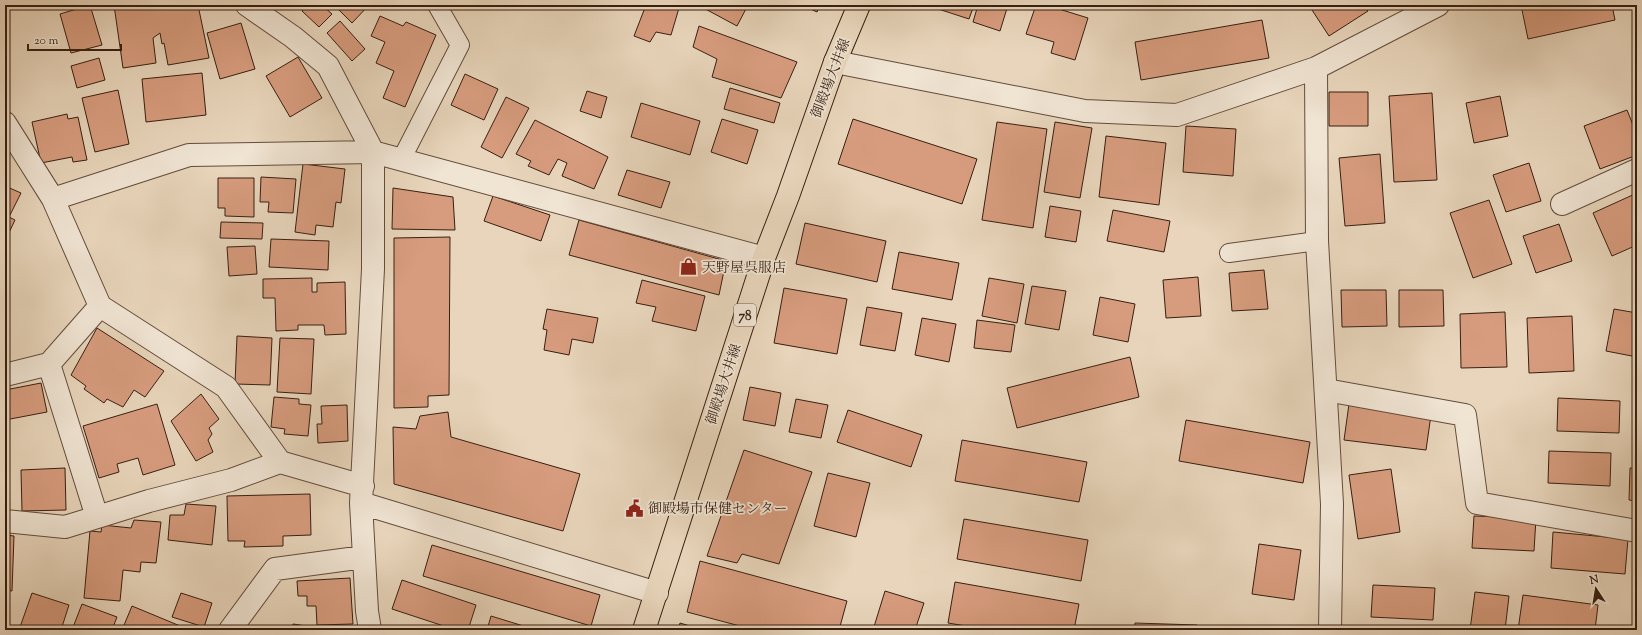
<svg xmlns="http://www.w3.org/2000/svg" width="1642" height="635" font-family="'Sorts Mill Goudy','Noto Serif JP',serif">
  <rect width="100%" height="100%" fill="#e8d5bb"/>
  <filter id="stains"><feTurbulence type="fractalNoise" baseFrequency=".005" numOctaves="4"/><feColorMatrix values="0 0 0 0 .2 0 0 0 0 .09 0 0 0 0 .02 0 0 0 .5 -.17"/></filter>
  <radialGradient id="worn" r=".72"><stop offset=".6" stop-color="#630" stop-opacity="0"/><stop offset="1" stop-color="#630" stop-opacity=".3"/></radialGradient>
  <path fill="#d79c7e" stroke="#371f11" d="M90,5L102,45L71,53L60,14Z
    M114,5H198L209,58L168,65L164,43L162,44L160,33L153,38L156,63L123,68Z
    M307,5H322L332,14L319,27L302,11Z
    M334,5H369L352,23Z
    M646,5H671L679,8L671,35L656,32L650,42L634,36Z
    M698,5H748L737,26Z
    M802,5H820L817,12Z
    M926,5H974L969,19Z
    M978,5H1008L1000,31L973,22Z
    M1036,5H1046L1088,18L1075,60L1051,53L1054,42L1026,34Z
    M1319,5H1364L1368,11L1329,36L1312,10Z
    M1521,5H1612L1615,20L1528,39Z
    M1632,5H1637V17H1635Z
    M380,16L403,26L406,22L436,35L405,107L383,98L394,71L376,63L385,42L371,36Z
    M1262,20L1269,58L1141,80L1135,42Z
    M340,21L365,49L352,61L327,33Z
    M241,23L255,69L220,79L207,33Z
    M699,26L797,62L781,98L712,77L717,59L693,47Z
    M298,57L322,98L290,117L266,76Z
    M99,58L105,80L77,88L71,66Z
    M202,73L206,115L146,122L142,79Z
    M465,74L498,89L484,120L451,105Z
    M730,88L780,103L774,123L724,109Z
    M118,90L129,144L95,152L82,98Z
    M587,91L607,97L601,118L580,111Z
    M1329,92H1368V126H1329Z
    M1432,93L1437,180L1394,182L1389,96Z
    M1500,96L1508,136L1474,143L1466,103Z
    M506,97L529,108L502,158L481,147Z
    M641,103L700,121L690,155L631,137Z
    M1627,110L1637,135V155L1600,169L1584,126Z
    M67,114L68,119L78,117L87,160L73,162L72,157L41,163L32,122Z
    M722,119L758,130L747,164L711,152Z
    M853,119L977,159L962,204L838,164Z
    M535,120L608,157L594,189L562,176L567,163L558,159L549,175L528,166L531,161L516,154Z
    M997,122L1047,129L1033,228L982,220Z
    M1055,122L1092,128L1080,198L1044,192Z
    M1186,126L1236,129L1233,176L1183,172Z
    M1106,136L1166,143L1159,205L1099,197Z
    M1380,154L1385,223L1345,226L1339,158Z
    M1529,163L1541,201L1506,212L1493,175Z
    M303,164L345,169L341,203L336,202L333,227L316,225L315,235L295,232Z
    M627,170L670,182L661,208L618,195Z
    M261,177L296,179L293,213L268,212L269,202H260Z
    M218,178H254V217L225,216V208H218Z
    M5,186L21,193L9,217L15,220L5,241Z
    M393,188L453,197L455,230L392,229Z
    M1637,193V245L1612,256L1593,213Z
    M493,196L550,215L541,241L484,221Z
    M1489,200L1512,264L1473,278L1450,213Z
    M1050,206L1081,211L1076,242L1045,237Z
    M1113,210L1170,221L1164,252L1107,241Z
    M579,220L726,261L719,295L569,255Z
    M221,222L263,223L262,239L220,238Z
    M805,223L886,241L877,282L796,264Z
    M1559,224L1572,261L1536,273L1523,236Z
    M450,237L449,395L428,396V407L394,408V238Z
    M271,239L329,241L328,270L269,267Z
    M255,246L257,274L229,276L227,247Z
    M899,252L959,263L952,300L892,289Z
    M1264,270L1268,309L1232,311L1229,273Z
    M1198,277L1201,316L1166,318L1163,280Z
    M312,278V292H317V283L345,282L346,334L325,335L324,325H298V330L276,331L275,298H263V279Z
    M989,278L1024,284L1017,323L982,316Z
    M642,280L705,296L696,331L652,321L656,307L636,303Z
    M1032,286L1066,291L1059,330L1025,324Z
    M784,288L847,299L837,354L774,343Z
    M1341,290H1386L1387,326L1342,327Z
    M1399,290H1443L1444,326L1399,327Z
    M1100,297L1135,304L1128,342L1093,335Z
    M867,307L902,313L895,351L860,345Z
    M547,309L598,318L593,343L572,339L569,355L544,350L547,330L543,329Z
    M1614,309L1637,313V357L1606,351Z
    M1505,312L1507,367L1461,368L1460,314Z
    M1572,316L1574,371L1529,373L1527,318Z
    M922,318L956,324L949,362L915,355Z
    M977,320L1015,325L1011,352L974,348Z
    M97,328L164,371L145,397L134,390L123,407L107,399L104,403L84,389L86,386L71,375Z
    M237,336L272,338L270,385L235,384Z
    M280,338L314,339L311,394L277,392Z
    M1130,357L1139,397L1017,428L1007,388Z
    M41,383L47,412L5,420V390Z
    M750,387L781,393L775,426L743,420Z
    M201,394L219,419L209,428L212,434L208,440L213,452L196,461L171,421Z
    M274,397L299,399V404L311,405L308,436L284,434L285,429L271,427Z
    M1558,398L1620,401L1619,433L1557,431Z
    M796,399L828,405L821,438L789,432Z
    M157,404L175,465L143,475L138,458L117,464L119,472L99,478L83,426Z
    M1349,404L1431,415L1426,450L1344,440Z
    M347,405L348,441L318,443L317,424H322L321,406Z
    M848,410L922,435L911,467L837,442Z
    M448,412L451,437L580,474L563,531L394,484L393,427L416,429L420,416Z
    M1186,420L1310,442L1303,483L1179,461Z
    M962,440L1087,462L1079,502L955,481Z
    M744,450L812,472L779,564L742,554L737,563L707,556Z
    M1549,451L1611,453L1610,486L1548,483Z
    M65,468L66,510L22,511L21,470Z
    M1630,468H1637V501L1629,500Z
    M1391,469L1400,532L1358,539L1349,475Z
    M828,473L870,483L856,537L814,526Z
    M310,494L311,535L283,536V546L244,547L245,541H228L227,496Z
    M186,504L216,506L212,545L168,540L170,515H184Z
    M1474,516L1536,518L1534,551L1472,548Z
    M964,519L1088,540L1081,581L957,559Z
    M134,520L161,522L156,563L141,562L140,572L123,570L120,601L84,598L90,531L101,532L102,525L131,528Z
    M1553,532L1628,539L1625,574L1551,568Z
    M5,535L14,536L12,591L5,590Z
    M1259,544L1301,550L1294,600L1252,594Z
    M432,545L600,595L591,626L423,576Z
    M700,561L847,601L839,630H755L687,612Z
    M350,578L353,624L317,625L316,606H307V596H298L297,581Z
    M402,580L476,605L468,630H456L392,609Z
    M955,582L1079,604L1074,630H990L948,623Z
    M1373,585L1435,588L1433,620L1371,617Z
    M885,591L924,603L915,630H873Z
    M1475,592L1509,596L1505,630H1470Z
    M32,593L69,605L61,630H19Z
    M181,593L212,603L204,627L172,617Z
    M1523,595L1598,605L1595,630H1518Z
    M82,604L117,617L112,630H72Z
    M132,606L185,628V630H122Z
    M491,616L530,628L529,630H487Z
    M680,623L703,630H678Z
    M1135,623L1197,625V630H1135Z
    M293,624L320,628V630H291Z"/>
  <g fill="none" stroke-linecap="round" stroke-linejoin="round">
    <defs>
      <path id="service" d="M401,160L460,45L437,5
        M1229,253L1317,241"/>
      <path id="minor" d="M247,5L293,37L328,66L373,152V269L361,503L367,611L370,630
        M835,62L1085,111L1177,115L1316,68L1438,5
        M1316,68L1317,241L1332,504L1330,630
        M5,123L53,199L100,306L49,364L5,375
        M53,199L189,155L373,152L764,258
        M1562,204L1637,170
        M100,306L226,387L280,462
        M49,364L97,517
        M1326,390L1465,415L1477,503L1637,531
        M361,503L657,593
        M5,521L65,527L149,501L231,480L280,462L363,486
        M230,630L275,569L364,557"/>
      <path id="primary" d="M644,630L764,258L788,196L835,62L859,5"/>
    </defs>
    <use href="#service" stroke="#634c3c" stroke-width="20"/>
    <use href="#minor" stroke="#634c3c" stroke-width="24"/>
    <use href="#primary" stroke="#371f11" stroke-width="24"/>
    <use href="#service" stroke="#f0e4d3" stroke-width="18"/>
    <use href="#minor" stroke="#f0e4d3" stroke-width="22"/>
    <use href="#primary" stroke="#e8d5bb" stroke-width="22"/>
  </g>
  <defs>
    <symbol id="shop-bare" viewBox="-9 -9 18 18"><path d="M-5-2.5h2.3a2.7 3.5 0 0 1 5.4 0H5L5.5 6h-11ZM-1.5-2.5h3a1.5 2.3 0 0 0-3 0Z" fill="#8f2418" stroke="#f0e4d3" stroke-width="2.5" paint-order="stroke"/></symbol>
    <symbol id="civic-bare" viewBox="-9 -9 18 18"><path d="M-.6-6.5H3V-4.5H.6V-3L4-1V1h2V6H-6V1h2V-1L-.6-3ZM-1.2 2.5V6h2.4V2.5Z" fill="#8f2418" stroke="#f0e4d3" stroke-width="2.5" paint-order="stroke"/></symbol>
  </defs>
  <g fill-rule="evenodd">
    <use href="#shop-bare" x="676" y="254" width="25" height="25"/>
    <use href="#civic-bare" x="622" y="496" width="25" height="25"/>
  </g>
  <g text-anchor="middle" stroke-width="3.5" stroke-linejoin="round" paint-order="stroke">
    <rect fill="#f0e4d3" stroke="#6e5a4b" stroke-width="1" x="734" y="304" width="22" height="22" rx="3"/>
    <g font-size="13" font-weight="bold" fill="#371f11">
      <text x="745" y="320">78</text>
    </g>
    <g font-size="14" fill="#371f11" stroke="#f0e4d3">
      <text transform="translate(830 78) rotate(-69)" y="5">御殿場大井線</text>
      <text transform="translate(723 384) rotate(-72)" y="5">御殿場大井線</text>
    </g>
    <g font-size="14" fill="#371f11" stroke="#f0e4d3" text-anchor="start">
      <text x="702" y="272">天野屋呉服店</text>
      <text x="648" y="513">御殿場市保健センター</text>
    </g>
  </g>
  <rect width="1642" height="635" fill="none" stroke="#e8d5bb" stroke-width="20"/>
  <rect x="6" y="6" width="1630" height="623" fill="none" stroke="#371f11" stroke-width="2"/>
  <rect x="10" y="10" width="1622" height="615" fill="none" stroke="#371f11"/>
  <g transform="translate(1596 589) rotate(348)" stroke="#f0e4d3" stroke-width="3" paint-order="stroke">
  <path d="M0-3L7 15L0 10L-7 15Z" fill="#371f11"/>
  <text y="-6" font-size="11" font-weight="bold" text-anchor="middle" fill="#371f11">N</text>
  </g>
  <path d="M28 44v6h93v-6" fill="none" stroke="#371f11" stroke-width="2"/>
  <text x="34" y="44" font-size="12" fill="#371f11" stroke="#f0e4d3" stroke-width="3" paint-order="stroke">20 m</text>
  <rect width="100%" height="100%" filter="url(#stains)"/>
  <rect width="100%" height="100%" fill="url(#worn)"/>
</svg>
